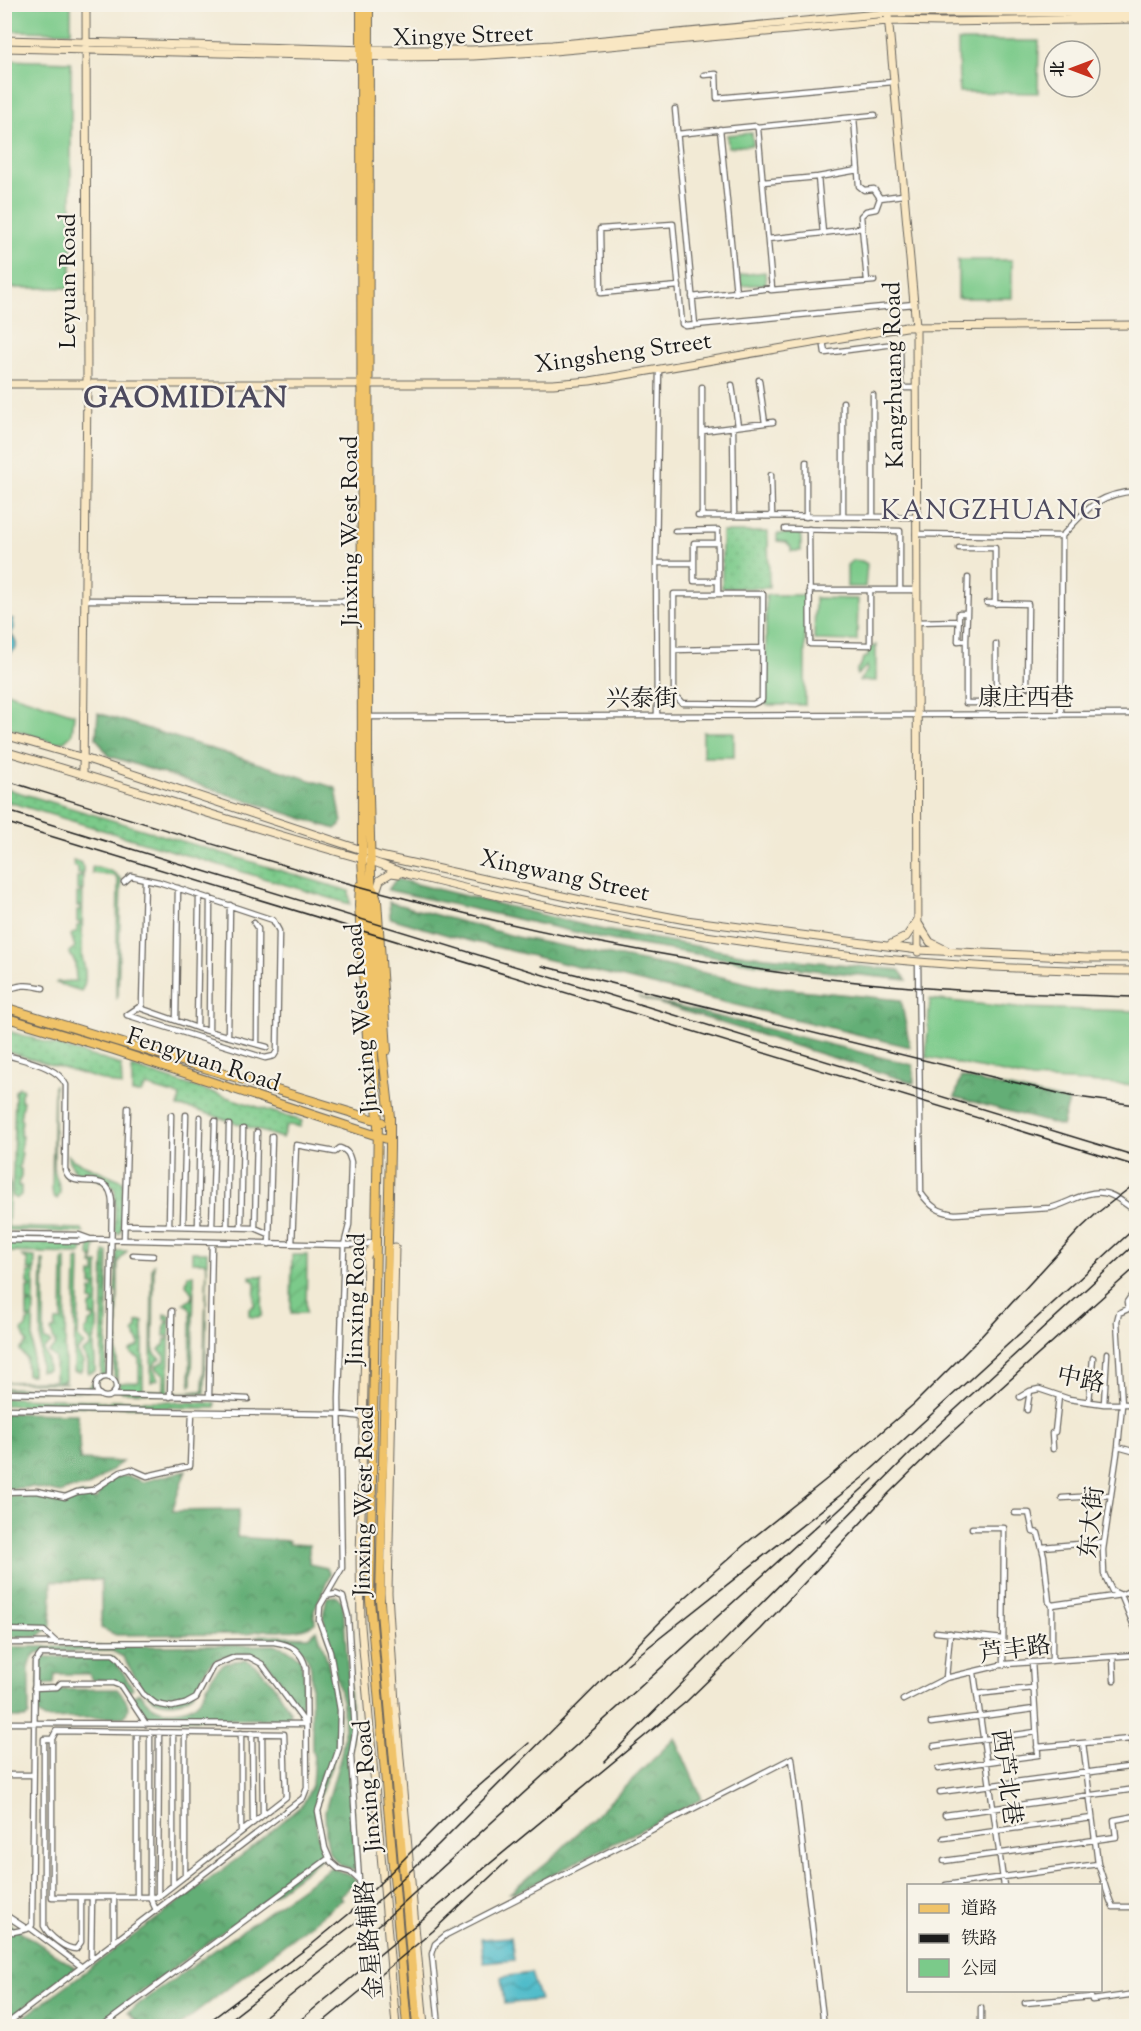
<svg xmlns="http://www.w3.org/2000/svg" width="1141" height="2031" font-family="'Sorts Mill Goudy','Noto Serif SC',serif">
  <defs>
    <pattern id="grass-dots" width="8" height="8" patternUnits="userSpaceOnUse" patternTransform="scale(1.5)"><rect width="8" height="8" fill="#7bca8a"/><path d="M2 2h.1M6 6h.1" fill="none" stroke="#6aad76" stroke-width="1.8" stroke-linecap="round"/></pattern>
    <pattern id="forest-crowns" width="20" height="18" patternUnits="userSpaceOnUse" patternTransform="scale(1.5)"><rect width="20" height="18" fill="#64ae76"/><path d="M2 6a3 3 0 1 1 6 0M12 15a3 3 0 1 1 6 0" fill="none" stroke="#528d60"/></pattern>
    <pattern id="garden-furrows" width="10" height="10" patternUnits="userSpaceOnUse" patternTransform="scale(1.5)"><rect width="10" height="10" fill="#7bca8a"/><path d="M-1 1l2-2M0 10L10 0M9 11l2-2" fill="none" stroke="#6aad76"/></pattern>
    <pattern id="water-waves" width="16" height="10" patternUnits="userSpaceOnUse" patternTransform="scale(1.5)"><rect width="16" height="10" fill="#50bcca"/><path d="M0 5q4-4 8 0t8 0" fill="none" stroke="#4298a3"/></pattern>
  </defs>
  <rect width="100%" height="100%" fill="#f7f3e8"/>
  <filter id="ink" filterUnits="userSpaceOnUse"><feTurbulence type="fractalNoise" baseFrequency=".0167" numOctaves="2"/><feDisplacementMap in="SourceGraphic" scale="12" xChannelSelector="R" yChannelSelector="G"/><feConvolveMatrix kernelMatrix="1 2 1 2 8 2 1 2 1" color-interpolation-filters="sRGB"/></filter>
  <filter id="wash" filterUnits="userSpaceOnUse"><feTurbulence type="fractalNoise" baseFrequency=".008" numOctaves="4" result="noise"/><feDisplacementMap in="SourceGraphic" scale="24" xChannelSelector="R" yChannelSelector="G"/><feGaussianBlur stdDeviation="1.35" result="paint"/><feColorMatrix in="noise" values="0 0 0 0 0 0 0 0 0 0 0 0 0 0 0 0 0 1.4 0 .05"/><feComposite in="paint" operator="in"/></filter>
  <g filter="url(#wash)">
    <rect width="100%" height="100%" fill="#f2ead5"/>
    <path fill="url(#grass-dots)" stroke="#4c7353" stroke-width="1.5" d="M722,532H768L769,588H722Z
      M4,788L349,891L350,904L5,801Z
      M73,860L82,863L83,868L82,957C85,968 88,982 81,991L56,983L57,982L76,981L75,962L69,952L75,947L71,935L77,931V926L80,925V923L77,922V910H80V906H77V893H81V890H77V877H81V874H78V868L74,866Z
      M92,867C101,867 116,871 121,880L118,995L116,998L118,882L115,876L92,873Z
      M5,1030L121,1065L122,1086L5,1051Z
      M132,1067L302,1121L300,1127L289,1125L286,1127L282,1138L193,1109L178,1107L180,1096L146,1086L141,1093H132Z
      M54,1084V1169C55,1180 65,1189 57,1199L53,1196L52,1190Z
      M19,1087L22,1088L23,1091L21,1094V1100L23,1101L20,1119L22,1120L20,1136H22L20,1152L22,1153L19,1168L21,1169V1179L19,1180L18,1186H21V1195L16,1199L12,1195L15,1091Z
      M68,1155L73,1160L123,1181L121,1230L119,1234L115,1231V1190L110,1184L99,1180L92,1171L76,1172L68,1160Z
      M5,1178L8,1179L10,1186L8,1227L82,1229L84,1233L5,1230Z
      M9,1242L83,1243L84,1245L82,1252L79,1254L8,1252Z
      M90,1243H98V1245L95,1246L93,1263H98L97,1332C90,1343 97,1358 95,1371L90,1373H88V1361L82,1352L90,1347V1340L85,1336V1330L88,1328L89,1322L93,1321L94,1316H90V1306L94,1305V1302L90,1301L91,1290H94L95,1285H91V1274H95V1265H92L93,1259L89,1256Z
      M117,1251H127L118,1262L117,1380L114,1376V1352L116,1351L115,1304L117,1303V1293L115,1292Z
      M104,1252H108L106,1374C94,1379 95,1388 87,1391L5,1390V1388L85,1389C92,1386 94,1379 101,1374Z
      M192,1252H207L205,1393H173L203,1391L207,1267L204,1262H192Z
      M22,1256L35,1257L32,1375H27L26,1358L20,1350L27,1343L22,1331L26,1327L27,1321L30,1320V1318H27V1304H31V1302H27V1288H31V1286L28,1285V1273L32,1272V1270H28L27,1260Z
      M63,1259H66L65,1380L57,1381L67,1383L5,1382L55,1381V1358L48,1352L56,1346L51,1331L55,1328L56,1321H62Z
      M78,1259H80L78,1338L84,1344L77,1351L83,1362V1368L80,1372L74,1371L76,1260Z
      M42,1260H44V1339L51,1343L43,1350L47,1358L48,1369L45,1371H40Z
      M154,1263L153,1348L155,1354L161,1359L156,1362L153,1367L158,1379L151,1382L152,1268Z
      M188,1275H193L194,1277L192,1384L190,1386L191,1312L189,1307L184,1303L191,1300L193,1295L186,1284Z
      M165,1314L170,1316L168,1392L164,1393L122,1392L118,1383L139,1382V1358L131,1354L130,1351L139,1346V1342L133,1332L137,1328V1322L143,1321V1390L164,1391V1374L157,1369L156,1366L165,1361V1356L159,1350L162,1346H164L165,1339H169L168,1336H164L165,1323H168V1320H165Z
      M5,1398L96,1400L107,1403L114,1400L215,1403V1408L5,1405Z"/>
    <path fill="url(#forest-crowns)" stroke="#406549" stroke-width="1.5" d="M98,713L336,788L342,823L335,829L109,756L96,738Z
      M396,879L604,930L747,955L899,970L907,980L757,964L615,941L388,890Z
      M389,902L521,938L705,973L760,986L901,1000L910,1047L454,937L390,918Z
      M638,997L913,1065L914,1083Z
      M961,1077L1069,1101L1062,1126L955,1097Z
      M5,1413L78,1414L80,1460L122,1462L88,1487L70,1489L61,1493L33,1487L5,1489Z
      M186,1470L172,1511L239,1510L237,1537L289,1541V1544L309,1545V1564L327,1568L330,1575L314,1611L315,1623C294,1638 270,1624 248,1634L116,1635L101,1628V1580L52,1581L51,1626L38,1637H5L4,1497L20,1495L68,1500L81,1494L92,1496L96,1502C102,1477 120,1470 143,1482Z
      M336,1596L343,1602L352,1732L348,1760L357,1868L353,1870L339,1864L329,1853L326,1836L325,1811L341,1755L344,1737L343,1706L323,1616L327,1597Z
      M317,1630C330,1665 343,1708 337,1747C333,1769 319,1790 316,1812C315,1828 319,1843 324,1857L95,2026H12L249,1850L303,1804L312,1785L314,1753L312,1751L311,1669C307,1650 294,1640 274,1639C267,1639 262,1640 255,1637L260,1635L309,1637Z
      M276,1645L287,1649L300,1658L304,1676L302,1713C285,1697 280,1670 259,1658C245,1650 218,1654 208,1667C195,1685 198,1701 171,1703C165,1703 158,1702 153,1699C140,1690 132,1670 123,1657L112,1651L40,1652L34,1655L29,1663V1715L26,1718H5L4,1647Z
      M46,1657H113L133,1688L129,1691C117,1679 109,1679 92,1680L89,1674H55L54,1684L38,1685L40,1660Z
      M246,1660C267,1669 278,1693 290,1711V1716L286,1719H149L133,1697L139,1692C147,1703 155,1711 169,1711C214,1710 199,1681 223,1665C230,1660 238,1661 246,1660Z
      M117,1689C125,1699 133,1705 124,1717L45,1719L38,1714V1690Z
      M675,1738L702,1799L517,1892L510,1893L552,1858Z
      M331,1867L354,1878L358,1884L356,1887L350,1886L340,1896L343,1899L179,2026H142L128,2012Z
      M5,1921L76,1968L5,2021Z"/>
    <path fill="#7bca8a" stroke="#4c7353" stroke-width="1.5" d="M5,4L71,5V32L5,31Z
      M958,41H1039L1038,93L959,92Z
      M5,60L71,62V288H5Z
      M752,133L753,145L728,147L727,135Z
      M958,260H1012V298H958Z
      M765,272L766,284L741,286L740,275Z
      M801,533V551H791V547L786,542L777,541V534Z
      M853,560L862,561L867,564L865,587H847V565Z
      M766,595H805V705H766Z
      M815,598L858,599L857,641L814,640Z
      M876,645V681H859L867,671V666L857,675V669L861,665L863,658L868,657V649Z
      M4,691L74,714L72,734L64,741L56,743L5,727Z
      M703,732H734V757H703Z
      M930,999L1017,1008L1136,1011V1085L1032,1079L926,1057Z"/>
    <path fill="url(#garden-furrows)" stroke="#4c7353" stroke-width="1.5" d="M292,1255H307L306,1313H291Z
      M250,1276H263L262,1315L260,1317H252L249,1315V1308L254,1306L255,1282L250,1279Z"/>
    <path fill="url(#water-waves)" stroke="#366c73" stroke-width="1.5" d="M6,617L13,619L14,628L11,634L16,642V648L10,654L5,650Z
      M511,1937L514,1960L484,1963L481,1939Z
      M531,1973L540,2000L504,2004L501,1977Z"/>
  </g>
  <g filter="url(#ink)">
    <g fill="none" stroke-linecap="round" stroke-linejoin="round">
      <defs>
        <path id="street" d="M704,75L716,74L717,98L893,82
          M675,109L695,325
          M854,117L859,186L864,190L874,189L880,198L876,209L866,211L861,216L867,281
          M757,127L875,115
          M720,129L736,293
          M677,134L756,126L758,129L772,288L692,297
          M818,177L858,170
          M763,182L818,177L823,233L768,239
          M880,198L903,195
          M823,233L862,228
          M679,286L601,293L600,229L673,224L682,324L686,326L914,304
          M771,290L874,281
          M823,340L825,353L894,344L900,346L901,388H916
          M759,380L765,423
          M732,385L738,426
          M702,387V516
          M873,395V517
          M843,402V517
          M733,427L734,516
          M703,431L773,422
          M806,462V517
          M771,475L772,516
          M698,516L916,517
          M785,529L900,531V590
          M809,529L810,644L870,645V590
          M675,531L718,530V594
          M916,534L1062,536C1087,509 1097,494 1136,491
          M959,548H995V604
          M656,563H694
          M718,581H694V543H718
          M809,590H916
          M674,594H763L762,700L753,704L682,703L674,694Z
          M85,600L342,601L355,594L361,586
          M342,601L359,611L361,615
          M987,603L1028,604L1027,687
          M967,613L968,578
          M916,622L959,621
          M966,640L967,613H959L958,641L966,640V703H996V644
          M674,650L762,648
          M1061,715L1062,536
          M657,716L656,563L659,369
          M368,717L1136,714
          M124,882L131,876L159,882L273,920L279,931L277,1051L274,1056L265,1058L127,1015
          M254,923L258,929L257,1044
          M918,962L921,1193C930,1206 938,1212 955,1214L1050,1208C1068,1204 1085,1190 1104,1193C1115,1194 1127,1206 1136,1211
          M4,992C18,984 28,984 43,988
          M140,1008L197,1028L267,1047
          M127,1015L142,1005L145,879
          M176,1020L178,888
          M197,1028L199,895
          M209,1031L210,898
          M228,1036L230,905
          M4,1054C24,1061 57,1065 66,1085L65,1169C72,1195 110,1165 112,1202L109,1377
          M125,1225L255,1228L269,1234
          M169,1226L171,1115
          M183,1226L186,1115
          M198,1226L200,1117
          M212,1227L215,1121
          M227,1227L229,1125
          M241,1227L243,1129
          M255,1228L257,1132
          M4,1234L79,1235L90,1239
          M4,1240L79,1241L90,1239L344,1245L367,1244L376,1241
          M124,1240L128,1108
          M269,1244L272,1136
          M292,1244L296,1145L335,1152L340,1148C348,1151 349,1154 351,1162L349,1225L344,1245L339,1399L342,1568L320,1606L319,1620L330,1651L340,1710L339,1748L318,1811L325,1848L331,1862L339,1869L350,1872L359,1880L360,1886L356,1893
          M133,1255L153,1256
          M1128,1309L1119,1313L1117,1321L1122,1405L1118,1447L1103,1550L1104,1574L1112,1591L1121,1595L1136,1631
          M1128,1309L1127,1302L1136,1289
          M96 1387a10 10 0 1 1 20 0a10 10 0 1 1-20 0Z
          M4,1393L100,1395
          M112,1395L209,1397L212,1242
          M170,1397L172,1311
          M209,1397L248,1399
          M1020,1397L1030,1391L1039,1389L1069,1399L1104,1404H1136
          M1089,1402L1093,1358
          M1104,1404L1107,1353
          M4,1409L339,1414L363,1417L370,1435
          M1027,1410L1030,1391
          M1118,1447L1136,1452
          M1053,1449L1052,1433L1055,1432L1059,1396
          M4,1492L37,1491L65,1497L77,1492L93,1490L121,1472L131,1469L147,1476L190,1466L192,1412
          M1062,1498L1111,1495
          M1015,1513H1029L1033,1532L1038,1533L1044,1556L1049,1602L1052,1605V1661
          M972,1528H1004L1003,1665
          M1042,1547L1104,1542
          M325,1596L336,1594L343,1597L348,1616L355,1732L351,1756L359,1880
          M1052,1605L1121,1595L1136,1588
          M4,1630L44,1631L57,1643
          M936,1632L1003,1639
          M4,1643L274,1642C292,1645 301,1650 306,1668L307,1788L303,1798L4,2026
          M1113,1657L1114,1680
          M974,1673L1004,1886
          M946,1678L950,1633
          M34,1688L57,1687L61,1683H113L121,1686L146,1724
          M977,1694L1033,1688
          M903,1700L946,1678L1005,1664L1136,1655
          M4,1723C105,1724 206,1724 306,1724L262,1664L249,1657H235L213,1666L196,1698L185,1704L172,1707L156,1704L143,1694L118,1658L113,1654H41L35,1662L32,1925L27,1929L4,1914
          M931,1723L1034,1709
          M137,1732V1897
          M150,1732V1897H158L286,1797L284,1734L56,1731L52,1739V1897H150L156,1910
          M241,1733V1831
          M252,1733L253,1823
          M262,1734L263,1815
          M52,1739H44V1926C49,1936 65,1949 76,1949L81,1942V1897
          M1083,1743L1131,1739L1136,1768
          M934,1746L1036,1732
          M1037,1747L1083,1743L1098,1864C1104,1879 1106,1893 1113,1907H1133L1136,1909
          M938,1769L1038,1755L1032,1662
          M4,1775H33
          M940,1792L1136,1766
          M945,1815L1136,1789
          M944,1838L1092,1818
          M944,1861L1116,1837L1114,1820L1136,1816
          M185,1876V1733
          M173,1885V1733
          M946,1885L1098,1864
          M158,1897L159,1732
          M4,1927L13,1932L27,1929
          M29,1927L82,1967
          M114,1943V1897
          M91,1960L92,1897
          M1092,2000L1136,1994
          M1025,2003L1091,1997
          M981,2008V2026
          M102,2026L329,1858
          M439,2026L432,1954L435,1944L446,1935L792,1758L824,2026"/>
        <path id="secondary" d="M887,4L916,326L918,952
          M4,40L369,50H472L552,45L888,13H1136
          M4,48L397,57L473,56L554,51L888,21L941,22L1136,19
          M4,384H553L590,381L906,327L1136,325
          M4,735L84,758L380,856L590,902L686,920L918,950L1087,958H1136
          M4,751C126,786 245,827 367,860C382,864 396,871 411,875C647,935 893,971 1136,971
          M83,774L87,385L86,4
          M375,895L380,880L391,873L399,874
          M918,923L930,942L946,950
          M891,944L906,937L917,921
          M376,1241L367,1256L360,1560L361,1626L396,2026
          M395,1247L388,1593L395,1703L424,2026"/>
        <path id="primary" d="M361,4L362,862
          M369,4L368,758L372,914L379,1019L390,1117V1148L380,1600L417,2026
          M362,859L378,1121L370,1600L407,2026
          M360,886L359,905L368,1053L373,1065
          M373,889L377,900L387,1050
          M4,1007L382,1122
          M4,1017L114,1050L390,1140"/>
      </defs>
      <use href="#street" stroke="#67645d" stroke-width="7"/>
      <use href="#secondary" stroke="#67645d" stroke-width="9"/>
      <use href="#primary" stroke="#67645d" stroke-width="10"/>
      <use href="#street" stroke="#fff" stroke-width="4.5"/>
      <use href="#secondary" stroke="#f9e7c3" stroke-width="7"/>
      <use href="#primary" stroke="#f0c369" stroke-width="8"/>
      <path stroke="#1c1c1c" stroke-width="1.5" d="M4,780C213,845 423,912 639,950C734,967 831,982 927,988C997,993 1067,995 1136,997
        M4,810L1136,1156
        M4,822L1136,1166
        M542,966L1070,1096L1136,1105
        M826,1522L873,1479
        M627,1664L862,1478L1136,1227
        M604,1762L933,1430L1136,1243
        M203,2026L311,1945L350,1913L465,1798L529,1743
        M222,2026L355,1923L438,1845L678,1604L744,1545L828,1478L914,1404L975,1343L1080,1229L1096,1214L1136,1183
        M253,2026L380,1924L831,1513
        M293,2026L686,1702L761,1629L889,1493L943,1440L1136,1267
        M318,2026L433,1931L507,1861"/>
    </g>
  </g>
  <g text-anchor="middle" stroke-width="4.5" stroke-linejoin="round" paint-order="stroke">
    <g font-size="24" fill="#1c1c1c" stroke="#f7f3e8">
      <text transform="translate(463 35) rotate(-2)" y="8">Xingye Street</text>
      <text transform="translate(67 281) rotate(-90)" y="8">Leyuan Road</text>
      <text transform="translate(623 352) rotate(-8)" y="8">Xingsheng Street</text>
      <text transform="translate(893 375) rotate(-91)" y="8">Kangzhuang Road</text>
      <text transform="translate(349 531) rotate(-90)" y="8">Jinxing West Road</text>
      <text x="1026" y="705">康庄西巷</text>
      <text x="642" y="706">兴泰街</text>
      <text transform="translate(565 875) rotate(12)" y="8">Xingwang Street</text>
      <text transform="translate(361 1018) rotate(-95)" y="8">Jinxing West Road</text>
      <text transform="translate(204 1059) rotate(18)" y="8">Fengyuan Road</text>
      <text transform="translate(355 1299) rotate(-89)" y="8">Jinxing Road</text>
      <text transform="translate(1081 1379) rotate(12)" y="8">中路</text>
      <text transform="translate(363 1501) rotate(-89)" y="8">Jinxing West Road</text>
      <text transform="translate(1091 1522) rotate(-84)" y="8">东大街</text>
      <text transform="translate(1015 1649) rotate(-8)" y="8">芦丰路</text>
      <text transform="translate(1007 1777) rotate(82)" y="8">西芦北巷</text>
      <text transform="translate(367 1786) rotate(-95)" y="8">Jinxing Road</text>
      <text transform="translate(369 1940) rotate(-95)" y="8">金星路辅路</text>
    </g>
    <g font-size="27" letter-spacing="1.5" fill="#4d4a5e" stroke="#f7f3e8">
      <text x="992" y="519">KANGZHUANG</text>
    </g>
    <g font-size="30" font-weight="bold" letter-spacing="1.5" fill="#4d4a5e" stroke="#f7f3e8">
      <text x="186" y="407">GAOMIDIAN</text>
    </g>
  </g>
  <rect width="1141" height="2031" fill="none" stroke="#f7f3e8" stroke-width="24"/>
  <rect x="907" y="1884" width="195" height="108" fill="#f7f3e8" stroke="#9f9d96" stroke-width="1.5"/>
  <rect x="919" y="1904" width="30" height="9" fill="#f0c369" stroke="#9f9d96" stroke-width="1.5"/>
  <text x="961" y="1914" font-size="18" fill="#1c1c1c">道路</text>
  <rect x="919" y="1934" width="30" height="9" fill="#1c1c1c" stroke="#9f9d96" stroke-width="1.5"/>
  <text x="961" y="1944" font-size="18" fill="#1c1c1c">铁路</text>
  <rect x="919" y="1959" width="30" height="18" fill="#7bca8a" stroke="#9f9d96" stroke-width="1.5"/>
  <text x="961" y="1974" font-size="18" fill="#1c1c1c">公园</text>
  <g transform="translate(1072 69) rotate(270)"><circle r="28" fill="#f7f3e8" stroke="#9f9d96" stroke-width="1.5"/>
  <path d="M0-4.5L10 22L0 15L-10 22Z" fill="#c8321e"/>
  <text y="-9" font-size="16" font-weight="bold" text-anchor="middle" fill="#1c1c1c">北</text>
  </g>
</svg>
